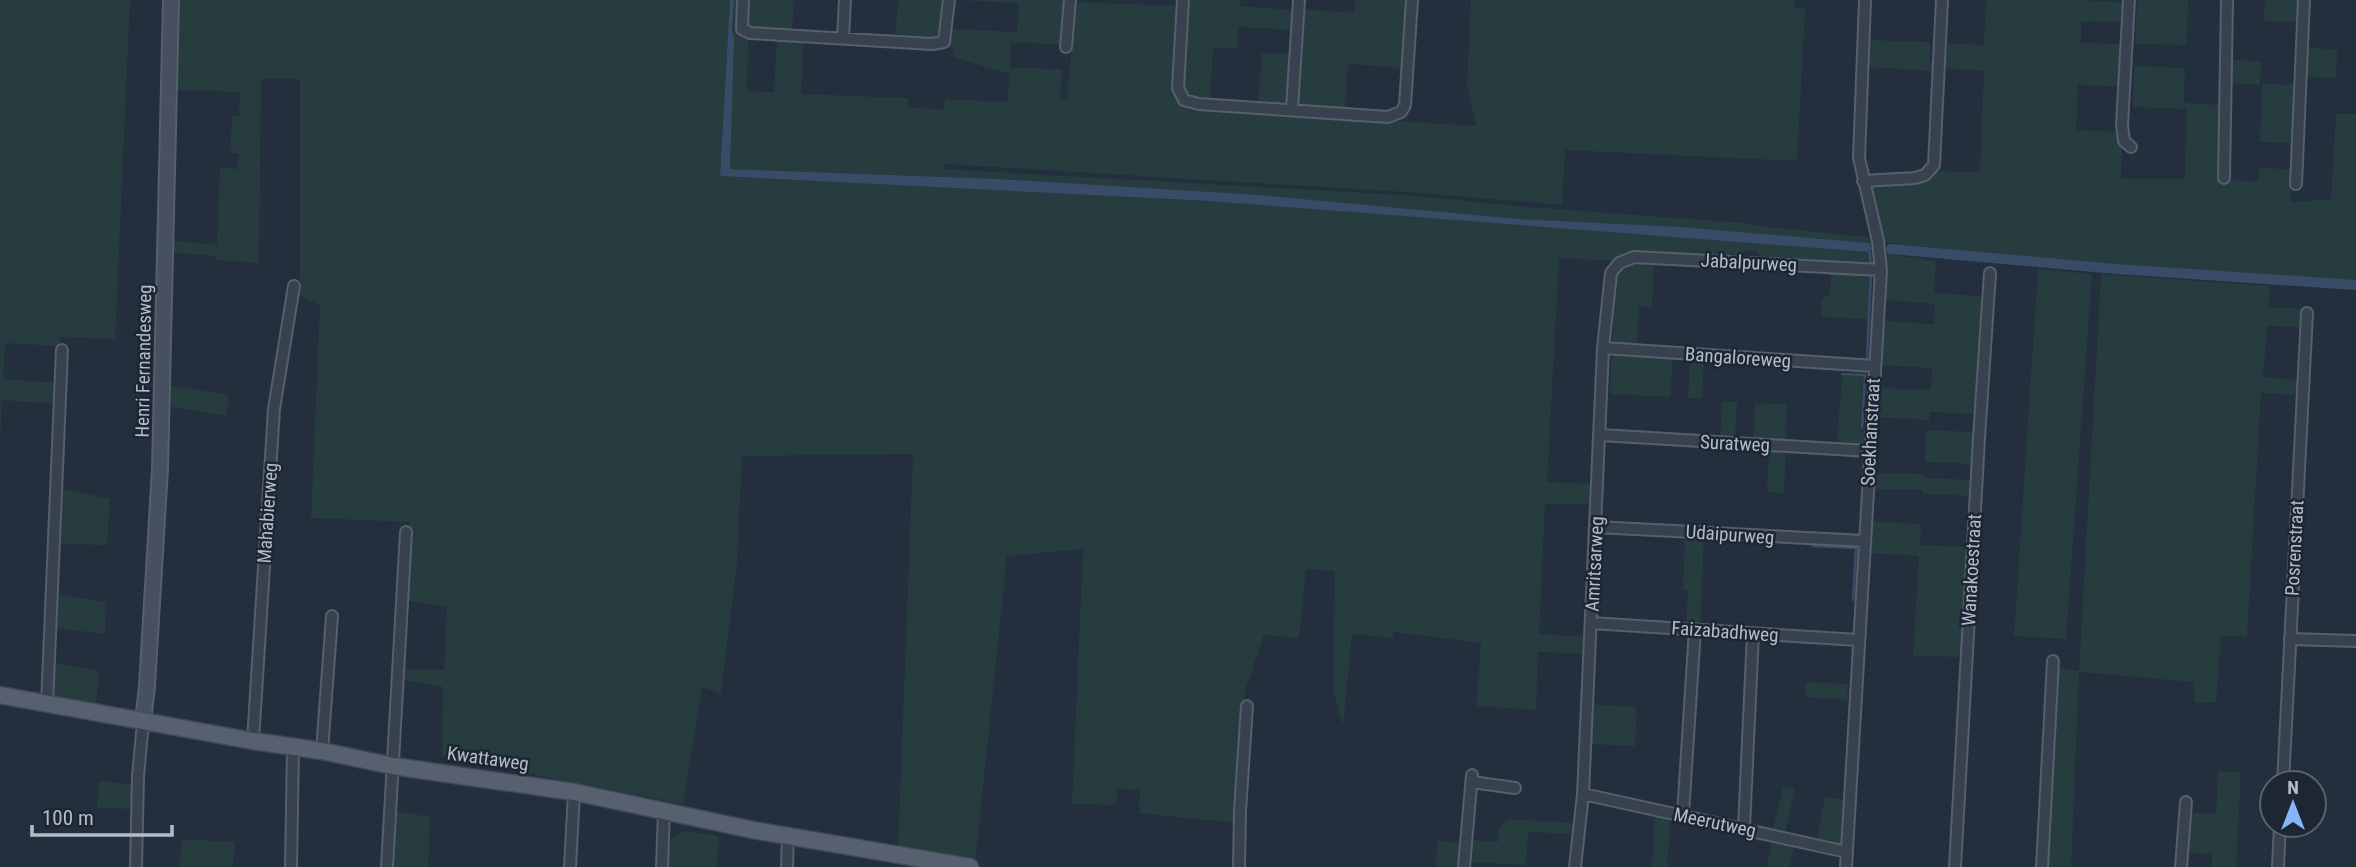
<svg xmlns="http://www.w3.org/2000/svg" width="2356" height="867" font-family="'Roboto Condensed',sans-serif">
  <rect width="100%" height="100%" fill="#242f3e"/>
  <path fill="#263c3f" d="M0,0H130L115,339L60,337L59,346L5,343L3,379L57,383L56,404L2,400L0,440Z
    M176,0H730L720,176L1209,201L1868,252L1869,243L1681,227L1518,219L1260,195L1000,179L730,169L734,0H739V33L748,37L747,91L774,92L777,37L804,38L801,94L908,98V108L944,109L945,99L1008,102L1009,74L954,57L949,41L950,29L1017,32L1019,3L957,0H1067L1064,44L1011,43L1010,68L1062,69L1060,98L1067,99L1076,2L1179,6L1180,102L1366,119L1476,126L1467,85L1471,0H1795V8L1805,9L1797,161L1565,150L1562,205L1422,193L944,164L943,169L1402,195L1528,207L1745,223L1766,227L1868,237L1873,239L1876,264L1874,267L1761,258L1756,250H1745L1739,258L1619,260L1559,259L1547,482L1599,484L1598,504H1545L1539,634L1589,637V654L1538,652L1536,710L1476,706L1481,643L1393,632V638L1352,634L1343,726L1333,691L1335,571L1306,569L1299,638L1264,635L1245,691L1236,823L1139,813L1140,790L1118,789L1116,805L1072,804L1083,549L1007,556L975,864L898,850L913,454L742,456L737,563L721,693L702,687L683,804L442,756L443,687L400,679V669L444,670L447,607L405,600L410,522L311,518L320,306L300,295V79H261L259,263L217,260L216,256L169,252V240L217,245L220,168L237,169L239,154L230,153L232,116H239L240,92L172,90Z
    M746,0H794L792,31L754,30L747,26Z
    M898,0H944L940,36L935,40L895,39Z
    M1187,0H1240V6L1295,10L1293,30L1239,27L1237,49L1213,48L1210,102L1187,98L1182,92Z
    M1355,0H1409L1404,68L1348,64L1345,110L1302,107L1296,102L1301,9L1354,13Z
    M1986,0H2082L2131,3L2130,22L2081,21V43L2130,44L2128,87L2078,85L2076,130L2122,132L2121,179H2185L2186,109L2133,107L2134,66L2185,68L2184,103L2221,105L2219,180L2258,181L2259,168L2291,169V202L2331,199L2336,114H2356V281L2036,258L1881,242L1871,191L1873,186L1935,171L1980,172L1984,71L1941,68L1943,43L1984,45Z
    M2137,0H2188L2187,45L2135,44Z
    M2265,0H2301L2300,22L2264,21Z
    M1867,40L1930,42V62L1936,63V71L1866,67Z
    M2305,48L2337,49L2336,78L2304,77Z
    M1262,53L1293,54L1289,100L1278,106L1258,105Z
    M2229,59L2261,62L2260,85L2229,83Z
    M2262,84L2296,85L2294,143L2260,142Z
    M1883,253L1936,261L1934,293L1982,296L1977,414L1930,412L1929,420L1876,417L1878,388L1931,390L1932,368L1878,365L1880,321L1934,324L1935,304L1882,300Z
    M1630,260H1654L1652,307H1639L1637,351L1612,348L1615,277L1620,266Z
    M2038,269L2092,274L2066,639L2014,636Z
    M2101,274L2270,286L2268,307L2302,309L2301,327L2267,326L2263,377L2301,380L2300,395L2261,393L2247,637L2221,636L2216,702L2195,703L2193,682L2079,672L2071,867H2047L2057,668L2079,671Z
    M1831,276H1870L1868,319L1821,317L1822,299L1830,294Z
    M1616,356L1672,359L1671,397L1610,394L1611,360Z
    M1690,360H1704L1702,398H1688Z
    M1842,375L1863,376L1860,431L1866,432L1865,446H1837Z
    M166,385L228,395L227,416L166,406Z
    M1722,402H1737L1735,439H1720Z
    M1755,403L1787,404L1785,442L1753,441Z
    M1926,430L1975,432L1974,464L1925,462Z
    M1769,449L1786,450L1784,493L1767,492Z
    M1871,473L1923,474L1924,478L1973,480L1972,496L1923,494L1922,490L1871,489Z
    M60,488L110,499L107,545L58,544Z
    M1868,521L1921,524L1920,545L1970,547L1964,657L1913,656L1919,556L1867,553Z
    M1685,536L1704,537L1700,627L1686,626L1688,590L1683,589Z
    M58,595L106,602L105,634L56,628Z
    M55,663L99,671L96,704L53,696Z
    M1806,682L1848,684L1847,700L1805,697Z
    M1591,704L1637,707L1635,746L1589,744Z
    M2218,771L2241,772L2236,867H2212V854L2185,852L2187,812L2216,814Z
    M99,781L135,785V809L97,808Z
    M1783,786L1795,789L1785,833L1773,830Z
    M1825,796L1846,801L1842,844L1839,845L1817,840Z
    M394,811L430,817L428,867H391Z
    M1655,813L1671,816L1667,867H1652Z
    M1507,819L1577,823L1576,834L1528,832L1526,865L1471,862L1473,840L1498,842L1499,829Z
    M688,831L719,836L717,863L718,867H666C668,849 667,835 688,831Z
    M1773,837L1795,842L1790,867H1767Z
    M181,839L235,842L233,867H180Z
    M1437,841L1467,843L1466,867L1436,866Z"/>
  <path fill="#394c67" d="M730,0H734L732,31L734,36L730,169L999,179L1260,195L1518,219L1681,227L1869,243L1872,249L1868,252L1209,201L720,176Z"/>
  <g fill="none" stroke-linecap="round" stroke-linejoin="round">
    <path stroke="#394c67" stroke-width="2.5" d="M1869,248L1871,265
      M1831,274L1871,275L1867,358
      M1842,374L1865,375L1862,428
      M1813,546L1856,548L1853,600"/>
    <path stroke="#394c67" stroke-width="10" d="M1891,249L2117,269L2356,285"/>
    <defs>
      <path id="street" d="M743,0L742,29L750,33L932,44L944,42L949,0
        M1183,0L1178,88L1184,100L1199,104L1388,117L1401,112L1405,105L1412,0
        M2129,0L2122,125L2124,141L2131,147
        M843,38L845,0
        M1066,47L1070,0
        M1292,109L1299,0
        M2224,178L2227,0
        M1863,181L1915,178L1925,175L1934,165L1942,0
        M2296,184L2304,0
        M1603,348L1874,366
        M1600,435L1869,451
        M1596,527L1864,541
        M1591,623L1858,640
        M2290,639L2356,641
        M47,705L62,350
        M253,741L274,409L294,286
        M322,751L332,616
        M1472,782L1515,788
        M2283,783L2307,313
        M1583,794L1847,852
        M1683,814L1695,629
        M1744,828L1753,633
        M136,867L138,776L143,722
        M291,867L293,747
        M387,867L406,532
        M570,867L574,792
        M662,867L664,811
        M787,867L788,835
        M1239,867L1240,811L1247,706
        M1464,867L1472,775
        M1575,867L1583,794L1603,348L1611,273L1619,263L1634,257L1881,270
        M1846,867L1881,270L1878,241L1859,158L1865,0
        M1955,867L1979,438L1990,273
        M2042,867L2053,661
        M2181,867L2186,802
        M2278,867L2280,825"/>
      <path id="secondary" d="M143,722L147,686L160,469L171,0"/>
      <path id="primary" d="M0,695L253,741L322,751L393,766L574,792L753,830L970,867"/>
    </defs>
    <use href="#street" stroke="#565f6c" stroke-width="14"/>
    <use href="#secondary" stroke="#565f6c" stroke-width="18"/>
    <use href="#primary" stroke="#414a57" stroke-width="19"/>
    <use href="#street" stroke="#38414e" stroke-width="10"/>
    <use href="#secondary" stroke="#465061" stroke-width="14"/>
    <use href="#primary" stroke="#56606e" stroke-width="16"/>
  </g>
  <g text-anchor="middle" stroke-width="5" stroke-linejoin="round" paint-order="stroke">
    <g font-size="19" fill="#b4bcc9" stroke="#1d2633">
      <text transform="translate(1749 262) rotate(3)" y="7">Jabalpurweg</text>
      <text transform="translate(1738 357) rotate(4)" y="7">Bangaloreweg</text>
      <text transform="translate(143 361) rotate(-89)" y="7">Henri Fernandesweg</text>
      <text transform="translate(1870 432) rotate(-87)" y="7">Soekhanstraat</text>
      <text transform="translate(1735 443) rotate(3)" y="7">Suratweg</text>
      <text transform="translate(267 513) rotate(-86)" y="7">Mahabierweg</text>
      <text transform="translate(1730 534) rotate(4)" y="7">Udaipurweg</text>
      <text transform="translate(2294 548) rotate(-87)" y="7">Posrenstraat</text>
      <text transform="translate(1594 564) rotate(-87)" y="7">Amritsarweg</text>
      <text transform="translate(1971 570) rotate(-87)" y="7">Wanakoestraat</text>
      <text transform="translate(1725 631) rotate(4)" y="7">Faizabadhweg</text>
      <text transform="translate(488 758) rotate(8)" y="7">Kwattaweg</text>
      <text transform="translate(1715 822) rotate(12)" y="7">Meerutweg</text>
    </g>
  </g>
  <g transform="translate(2293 804)"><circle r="33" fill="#1d2633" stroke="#59626f" stroke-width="2"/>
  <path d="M0-5L12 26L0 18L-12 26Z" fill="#8ab4f8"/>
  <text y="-10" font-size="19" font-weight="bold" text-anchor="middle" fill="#b4bcc9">N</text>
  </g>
  <path d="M32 825v10h140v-10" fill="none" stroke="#b4bcc9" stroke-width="3.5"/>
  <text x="42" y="825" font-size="21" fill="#b4bcc9" stroke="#1d2633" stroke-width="5" paint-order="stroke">100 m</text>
</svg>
